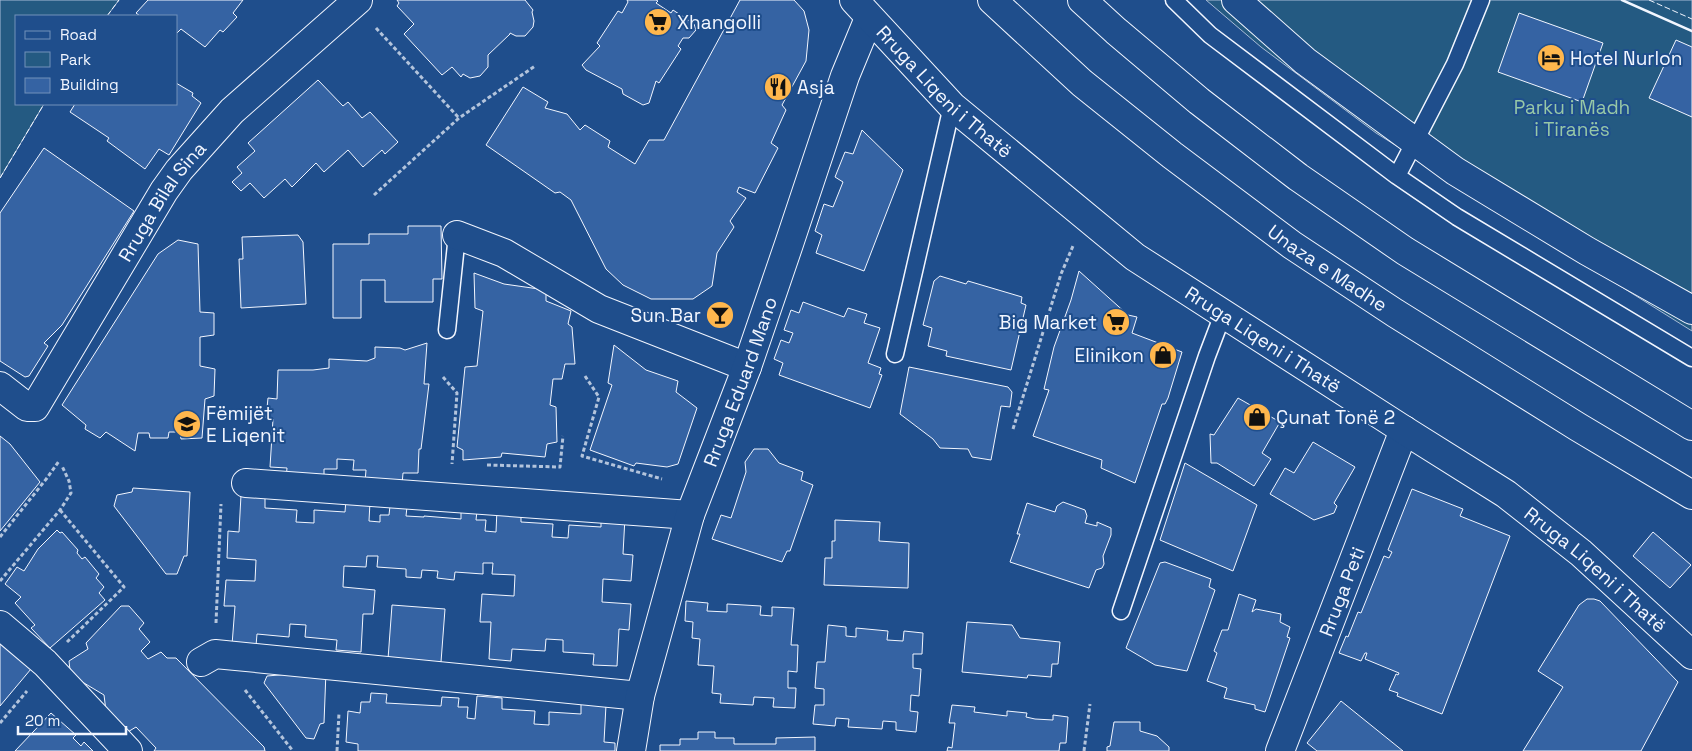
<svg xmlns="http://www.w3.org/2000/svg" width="1692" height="751" font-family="'Space Grotesk',sans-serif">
  <rect width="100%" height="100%" fill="#1f4e8c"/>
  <path fill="#245a82" stroke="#a8bbd7" d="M0,0H119L107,16H16V104H44L0,178Z
    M1206,0H1692V331L1376,133L1261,47Z"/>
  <path fill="#3563a3" stroke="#f2f6ff" d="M148,0H243L233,13L237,17L223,32L220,30L205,47L181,29L176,34V16H140L136,13Z
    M397,0H525L533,10L532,12L534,21L533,27L525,36H516L510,33V34L488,55V67L480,76L470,78L463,74L461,77L452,67L442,75L404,34L414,24L397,6L399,3Z
    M627,0H656L658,1L656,3L671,13L673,10L694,24L696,30L689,38H683L678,46L681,49L659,83L656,81L649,103L643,105L623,94L622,89L586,70L582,65L600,46L597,43L618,11L622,13L628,2Z
    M740,0H794L804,11L809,30L806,61L782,105L786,110L771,143L778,148L755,193L739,187L737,192L746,198L730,221L734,227L717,253L712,286L693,299H651L623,285L606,269L571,200L560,192L555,193L486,145L523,87L548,102L545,108L567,114L580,130L585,125L610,141L608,147L635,164L649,140H664Z
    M1519,13L1603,43L1582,102L1498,72Z
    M1676,40L1692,47V117L1649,98Z
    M318,80L343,106L348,102L362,118L370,112L398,142L385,154L382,150L363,167L348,150L324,172L316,163L292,187L285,179L264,198L250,183L241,191L232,182L242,173L237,167L255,151L248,143Z
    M176,83L193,93L192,96L201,103L169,155L159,149L145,169L107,141L109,138L70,112L75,104H176Z
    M862,130L903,170L864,271L816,253L822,235L815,231L824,204L833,207L843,182L835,177L845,152L853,154Z
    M44,148L134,211L62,325L44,343L48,346L29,376L25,377L0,361V213Z
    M408,226H441L442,279H433V302H385V280H361V318H333V244H369V234H408Z
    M298,235L303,242L306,304L241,308L239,259H243L242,237Z
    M178,240L198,244L200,312L214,313V335L200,337V366L215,369L214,396L205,399L202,438L181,439L180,432H169L168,438H150L149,433H138L135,451L106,432L100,438L85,429L86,425L62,405L158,254Z
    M1079,271L1128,315L1137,317L1132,333L1182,352L1168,398L1165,404H1162L1135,483L1101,468L1102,460L1033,436L1049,390L1044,389L1054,347L1071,300Z
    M474,273L504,284L546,290V301L571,311L568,324L572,327L575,364H565L562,379H553L550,405L556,407L557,442L547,444L545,457L502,453L501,457L463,460V450L457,447L465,367L477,366L483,311L475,308Z
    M940,276L966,284L968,281L1022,297L1021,303L1026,305L1011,370L946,356L947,351L928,346L932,328L923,325L934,281Z
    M803,302L844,317L848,308L867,314L864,323L880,328L868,363L881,368L879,374L882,375L870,408L779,375L783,363L774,359L781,340L789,343L793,333L784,330L791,310L799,313Z
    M427,343L424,384H429L421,449H419L418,473H403L402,485L365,482L366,470H353L354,460L337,459V469H324V480L286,478L287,468L270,467L273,419L266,418L268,398L277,399L278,370H313L329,368V359L367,361L375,358V347L400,348L405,350Z
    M614,345L646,370L678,381L676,392L697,408L678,464L667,467L636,463L634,466L590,450L612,385L608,383Z
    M909,367L1008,387L1012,392L1010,407L1001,406L991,460L972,457L968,449L940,448L933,439L900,414Z
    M1238,398L1280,422L1262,453L1271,459L1254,486L1217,463H1211L1210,434L1214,435Z
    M0,436L10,444L40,482L0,531Z
    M1313,442L1355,467L1334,503L1337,506L1334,513L1314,520L1270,494L1285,468L1294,473Z
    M754,449H768L779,463L803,472L801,480L813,485L790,551H787L782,562L712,539L721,515L731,518L746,472L745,462Z
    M1185,463L1257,505L1233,571L1160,540Z
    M133,488L190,492L187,556H184L177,574H166L114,506L117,495L132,492Z
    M1412,489L1463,509L1460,516L1510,536L1442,714L1397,696L1398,693L1389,690L1396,674L1398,675L1399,673L1365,659L1367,653H1365L1361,661L1339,653L1346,636L1348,637L1358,612L1361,613L1384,556L1389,558L1392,552L1388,550Z
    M241,495L265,497V508L297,510L296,522L314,523V510L345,512L346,500L370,502L369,521L380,522V515H389L390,506L407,507L406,516L424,517V516L461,519V510L477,511L476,520H486L485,531L496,532L497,509L521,511V522L553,524L552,537L568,538L569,525L601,527V516L625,517L623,554L633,555L631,581L603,579L602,602L631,604L629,630L619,629L617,666L593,665L594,654L563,652V640L546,639L545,651L512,649L511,661L489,659L491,622H480L482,594L514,596L515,575L492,574L493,563H483V574L455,572L454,580L437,578L438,571L422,570L421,578L406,577V569L377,567L378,556H367L366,567L344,566L343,587L375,590L373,614H363L361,652L336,650L337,640L305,637L306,625L290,624L289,637L257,634L256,646L232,645L235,606H224L226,580L255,581L256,560L227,558L228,531L239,532Z
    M1063,502L1085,510L1087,516L1085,523L1097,526V522L1111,528V535L1103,556L1104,564L1102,568L1096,570L1089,588L1010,562L1020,534H1017L1027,503L1055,512L1057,506Z
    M835,520L880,522L879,541L909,543L908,588L824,585L825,558H832V541H835Z
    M57,530L60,533L62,532L78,550L77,553L82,559L85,557L99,574L96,578L104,587L99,593L105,600L50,648L31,628L35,625L15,603L21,597L5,584L17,567L24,571L38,549Z
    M1653,532L1691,565L1670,588L1633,556Z
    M1165,562L1211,579L1209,587L1215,590L1187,671L1155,665L1126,648L1160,563Z
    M1239,594L1256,600L1252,612L1256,609L1281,614L1280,622L1290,627L1287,637L1290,638L1265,712L1255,709V705L1224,698L1227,688L1207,681L1217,653L1214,651L1222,630H1228Z
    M1587,599H1594L1600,601L1678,682L1641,751H1523L1563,687L1538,671L1579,605Z
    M686,601L708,603L707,611L727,612V604L761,606L760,615L772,616V607L794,608L791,645H798L797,672L788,671V688H796L795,708L773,707L774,698L754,697L753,705L720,703L721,694L712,693L714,666L698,665L700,639L692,638L693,622L685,621Z
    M392,605L445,609L441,662L388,659Z
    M121,606H129L144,623L139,629L150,642L141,651L148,659L161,652L167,658H176L264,747L265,751H154L156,748L136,727L126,733L106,711L104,695L79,680L70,670L69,661L88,649L86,643Z
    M967,622L1012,625L1020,638L1060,642L1058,664H1052L1051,677L1028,675L1027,678L962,672Z
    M828,625L846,627V636L856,637V628L888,631L887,640L903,641L904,631L923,633L922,654H913V668L921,669L919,696L911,695L910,711L918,712L916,732L896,730V722L883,721L882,729L848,727L849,719L836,718L835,726L813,724L815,705H824V689L815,688L817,662H825Z
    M0,638L31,669L0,706Z
    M326,671L324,723L320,724L314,739L306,738L264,683L267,676Z
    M371,693L387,694L386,703L441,706L442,697L459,698L458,707H468L467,718L475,719L477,696L502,698V709L535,711L534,724L549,725V712L581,714V703L606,705L604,742L615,743V751H358V744L346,742L348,711L360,713L361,702H370Z
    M1341,701L1403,751H1317L1307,743Z
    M952,705L975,707L974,712L1007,716V711L1027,713L1026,717L1035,719L1053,720V715L1068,717L1066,743H1060L1059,751H947L948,747L952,748L955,723H949Z
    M51,713L76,735L73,738L81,746L84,742L93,751H15Z
    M1114,722H1140V731L1157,736L1169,747V751H1107V747L1110,746Z
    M698,732H715V738H734V744H776V738L815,737V751H660V745H680V739H698Z"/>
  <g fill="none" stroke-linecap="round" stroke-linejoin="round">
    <defs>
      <path id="lane" d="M1174,0L1210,35L1397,176L1457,217L1692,358
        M1397,176L1455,64L1481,0
        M447,330L457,235
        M895,354L952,106
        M1121,611L1207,356L1223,314"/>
      <g id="street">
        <path d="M1236,0L1305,61L1455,171L1587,251L1692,310"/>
        <path d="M457,235L504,253L599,309L747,367"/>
        <path id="s1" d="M0,386L27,407H35L164,191L179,170L232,111L358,0"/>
        <path d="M246,483L690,515"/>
        <path d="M0,625L45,663L128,751"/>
        <path d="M201,662L215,654L640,696"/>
        <path id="s2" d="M631,751L640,696L690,515L747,367L789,244L845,76L869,18"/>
        <path id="s3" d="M1280,751L1404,430"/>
      </g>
      <g id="secondary">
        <path id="s4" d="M854,0L952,106L1135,257L1404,430L1506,494L1581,553L1692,655"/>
      </g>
      <g id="highway">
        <path id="s5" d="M992,0L1082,83L1172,155L1292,245L1395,313L1578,427L1692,495"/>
        <path d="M1082,0L1116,31L1199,101L1298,177L1405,251L1692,426"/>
      </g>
    </defs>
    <use href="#lane" stroke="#f2f6ff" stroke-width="19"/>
    <use href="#street" stroke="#f2f6ff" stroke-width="30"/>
    <use href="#secondary" stroke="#f2f6ff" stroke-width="30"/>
    <use href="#highway" stroke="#f2f6ff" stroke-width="30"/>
    <path stroke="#b3c4dc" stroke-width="3" stroke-dasharray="4 2.5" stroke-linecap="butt" d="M376,28L459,118
      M374,195L459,118L535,66
      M585,376L599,397L582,456L662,479
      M443,377L457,393L452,464
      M1013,429L1061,274L1073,246
      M487,465L560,467L563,436
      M60,510L124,587L67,642
      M0,537L47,478L59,461
      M0,581L60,510L71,493L69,481L62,466
      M216,623L221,504
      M245,690L293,751
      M0,723L27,691
      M337,751L339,713
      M1084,751L1090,704"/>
    <use href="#lane" stroke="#1f4e8c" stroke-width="16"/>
    <use href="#street" stroke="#1f4e8c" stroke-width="28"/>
    <use href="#secondary" stroke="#1f4e8c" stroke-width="28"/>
    <use href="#highway" stroke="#1f4e8c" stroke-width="28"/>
    <path stroke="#f2f6ff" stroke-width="1" stroke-dasharray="6 2.5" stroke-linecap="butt" d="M1649,0L1692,19
      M107,16L119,0
      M0,178L44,104"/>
    <path stroke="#f2f6ff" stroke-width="2.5" d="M1622,0L1692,31"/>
  </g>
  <defs>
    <symbol id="supermarket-disc" viewBox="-11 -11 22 22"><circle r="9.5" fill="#ffb74d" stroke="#1f4e8c"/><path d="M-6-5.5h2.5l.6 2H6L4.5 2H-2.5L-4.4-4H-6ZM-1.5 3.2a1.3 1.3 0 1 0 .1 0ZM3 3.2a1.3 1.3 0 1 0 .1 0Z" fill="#111"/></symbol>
    <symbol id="hotel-disc" viewBox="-11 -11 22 22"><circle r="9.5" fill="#ffb74d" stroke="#1f4e8c"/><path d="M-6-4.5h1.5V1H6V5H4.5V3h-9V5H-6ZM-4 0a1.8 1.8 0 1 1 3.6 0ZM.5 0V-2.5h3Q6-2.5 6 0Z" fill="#111"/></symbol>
    <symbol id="restaurant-disc" viewBox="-11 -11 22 22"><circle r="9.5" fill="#ffb74d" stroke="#1f4e8c"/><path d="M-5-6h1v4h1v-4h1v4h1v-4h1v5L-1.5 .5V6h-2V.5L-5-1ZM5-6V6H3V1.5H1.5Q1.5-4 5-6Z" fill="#111"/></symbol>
    <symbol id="bar-disc" viewBox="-11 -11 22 22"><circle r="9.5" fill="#ffb74d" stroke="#1f4e8c"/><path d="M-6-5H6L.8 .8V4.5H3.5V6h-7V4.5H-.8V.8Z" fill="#111"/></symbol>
    <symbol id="shop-disc" viewBox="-11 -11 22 22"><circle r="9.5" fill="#ffb74d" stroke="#1f4e8c"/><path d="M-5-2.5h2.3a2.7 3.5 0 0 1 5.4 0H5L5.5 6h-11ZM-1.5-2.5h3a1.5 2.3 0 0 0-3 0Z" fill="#111"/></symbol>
    <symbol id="school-disc" viewBox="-11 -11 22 22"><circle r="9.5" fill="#ffb74d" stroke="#1f4e8c"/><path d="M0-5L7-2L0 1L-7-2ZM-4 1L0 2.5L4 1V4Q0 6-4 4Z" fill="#111"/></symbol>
  </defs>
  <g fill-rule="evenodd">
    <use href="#supermarket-disc" x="642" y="6" width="32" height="32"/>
    <use href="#hotel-disc" x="1535" y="42" width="32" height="32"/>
    <use href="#restaurant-disc" x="762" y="71" width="32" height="32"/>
    <use href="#bar-disc" x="704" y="299" width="32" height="32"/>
    <use href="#supermarket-disc" x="1100" y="306" width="32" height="32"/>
    <use href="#shop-disc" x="1147" y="339" width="32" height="32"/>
    <use href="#shop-disc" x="1241" y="401" width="32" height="32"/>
    <use href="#school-disc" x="171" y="408" width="32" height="32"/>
  </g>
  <g text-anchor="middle" stroke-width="4" stroke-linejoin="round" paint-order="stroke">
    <g font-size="19" fill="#f2f6ff" stroke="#1f4e8c" text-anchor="start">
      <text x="677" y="29">Xhangolli</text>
      <text x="1570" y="65">Hotel Nurlon</text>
      <text x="797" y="94">Asja</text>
      <text x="701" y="322" text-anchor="end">Sun Bar</text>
      <text x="1097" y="329" text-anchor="end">Big Market</text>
      <text x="1144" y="362" text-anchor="end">Elinikon</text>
      <text x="206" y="420">Fëmijët<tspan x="206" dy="22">E Liqenit</tspan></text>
      <text x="1276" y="424">Çunat Tonë 2</text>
    </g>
    <g font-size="19" fill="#f2f6ff" stroke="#1f4e8c">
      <text dy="7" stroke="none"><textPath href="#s4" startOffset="129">Rruga Liqeni i Thatë</textPath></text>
      <text dy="7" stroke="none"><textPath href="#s1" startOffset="284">Rruga Bilal Sina</textPath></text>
      <text dy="7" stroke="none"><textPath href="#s5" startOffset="430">Unaza e Madhe</textPath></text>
      <text dy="7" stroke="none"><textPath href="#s4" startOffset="534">Rruga Liqeni i Thatë</textPath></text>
      <text dy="7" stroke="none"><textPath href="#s2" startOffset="386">Rruga Eduard Mano</textPath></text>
      <text dy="7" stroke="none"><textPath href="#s4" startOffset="939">Rruga Liqeni i Thatë</textPath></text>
      <text dy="7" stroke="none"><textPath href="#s3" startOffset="171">Rruga Peti</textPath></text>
    </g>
    <g font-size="19" fill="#97c8a6" stroke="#1f4e8c">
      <text x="1572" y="114">Parku i Madh<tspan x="1572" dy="22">i Tiranës</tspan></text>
    </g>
  </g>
  <rect x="15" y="15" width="162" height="90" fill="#1f4e8c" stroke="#7391ba"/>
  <rect x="25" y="31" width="25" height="8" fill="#1f4e8c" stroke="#7391ba"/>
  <text x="60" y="40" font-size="15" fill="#f2f6ff">Road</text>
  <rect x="25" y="52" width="25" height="15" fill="#245a82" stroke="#7391ba"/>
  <text x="60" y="65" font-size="15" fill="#f2f6ff">Park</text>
  <rect x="25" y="78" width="25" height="15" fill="#3563a3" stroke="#7391ba"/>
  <text x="60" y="90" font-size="15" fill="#f2f6ff">Building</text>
  <path d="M18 726v8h108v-8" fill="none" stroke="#f2f6ff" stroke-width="2.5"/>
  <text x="25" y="726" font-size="15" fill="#f2f6ff" stroke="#1f4e8c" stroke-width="4" paint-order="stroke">20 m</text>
</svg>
